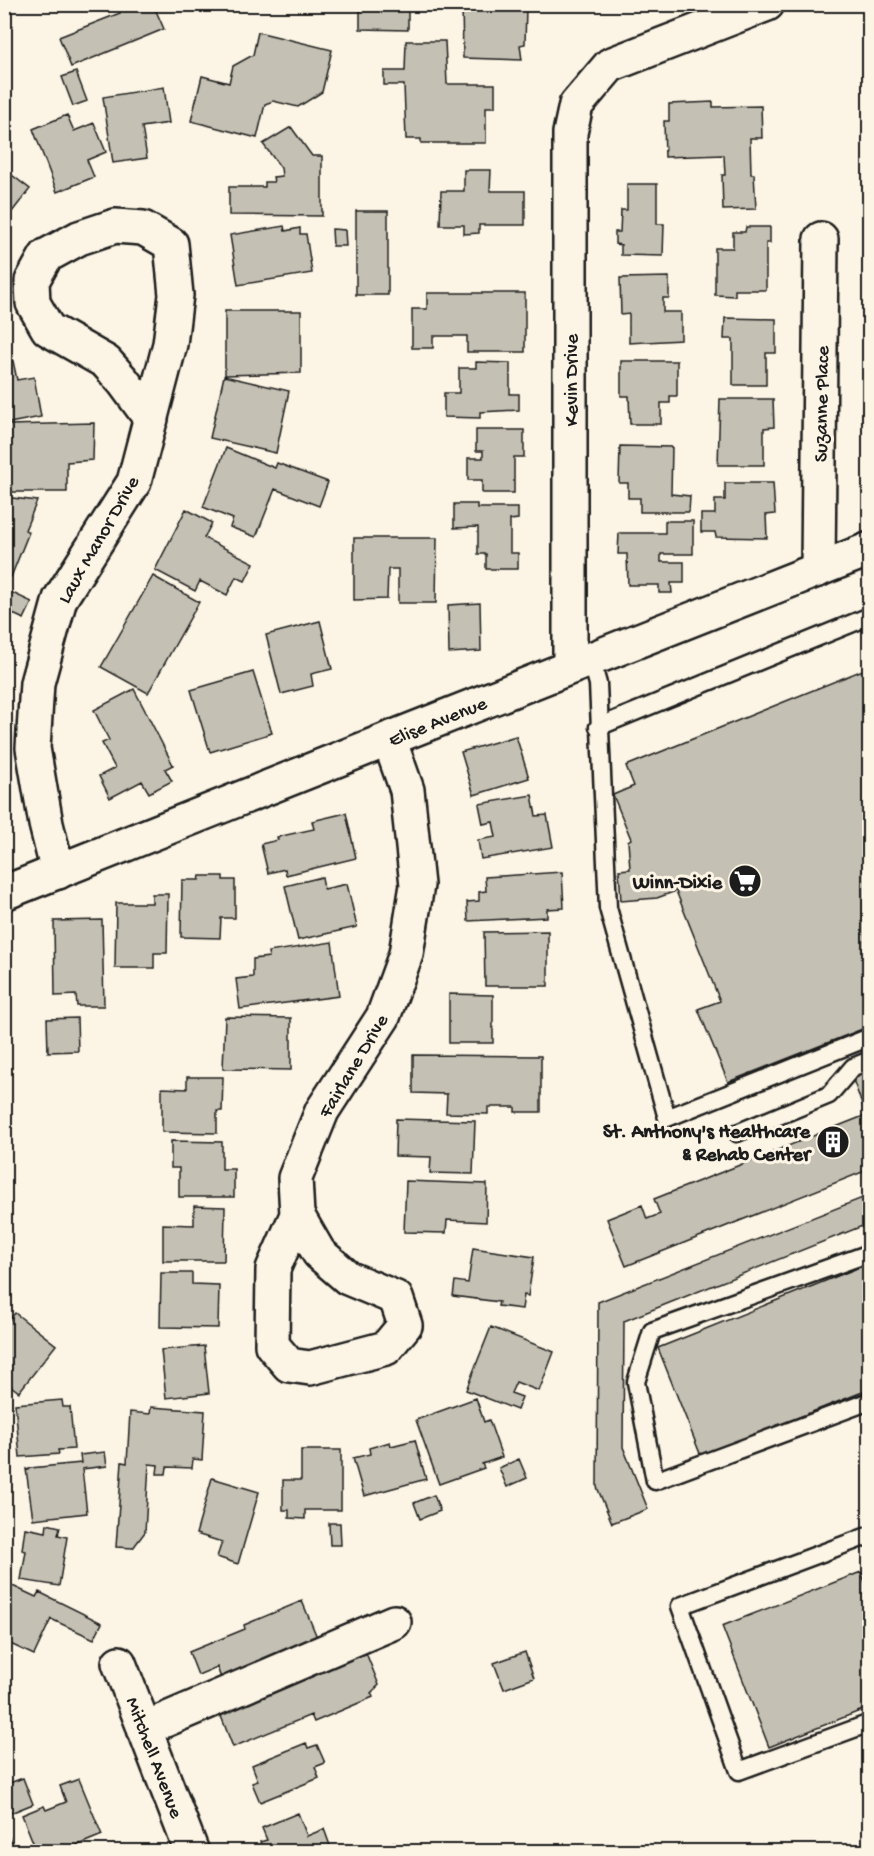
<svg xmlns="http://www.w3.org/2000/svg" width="874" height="1856" font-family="'Gochi Hand',sans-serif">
  <rect width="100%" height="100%" fill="#fcf5e5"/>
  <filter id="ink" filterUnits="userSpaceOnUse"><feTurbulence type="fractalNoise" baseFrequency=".0167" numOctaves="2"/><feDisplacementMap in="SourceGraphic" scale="12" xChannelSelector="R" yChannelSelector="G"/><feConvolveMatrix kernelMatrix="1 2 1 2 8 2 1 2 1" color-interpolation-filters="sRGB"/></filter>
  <g filter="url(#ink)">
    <path fill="#c4c0b3" stroke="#1c1c1c" stroke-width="1.5" d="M128,4H153L164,29L71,67L59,37L120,13L119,8Z
      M360,4H408V30L360,29Z
      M462,4H524V8H526L525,44L520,45L522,60L463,58Z
      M258,32L332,50L322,92L298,107L273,101L265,104L257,138L191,121L202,76L229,83L233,66L253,55Z
      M406,41H445L447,84H495V107H486V143H421V139H406L404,85H384V71H405Z
      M76,72L87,101L73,106L62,77Z
      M164,87L169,123L142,127L147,158L113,163L103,97Z
      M713,102V107L761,106L762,138H750L751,174H754L756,209L723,210L722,175H725L724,155L665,157L664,121H669V104Z
      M67,115L74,131L94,123L106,152L87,160L94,177L57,192L33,129Z
      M291,127L312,156H322V216L229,215V187H265V182H274L273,177L282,176L281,168L263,144Z
      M4,169L30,189L4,222Z
      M464,170H491L490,191H525V225H479V233L464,234V225H440L441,191H464Z
      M627,184H657V224H664L663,256L621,255V245L615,244V232H620L621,210H627Z
      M356,211H388V295H356Z
      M284,226L285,231L300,228V234H306L312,273L238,285L230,235Z
      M746,227H770V243H766V290H735V296L715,295V248H733V232H745Z
      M332,229L345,230L346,246H333Z
      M669,277V298H663V312H681V340L629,343V314L621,315L620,278Z
      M427,293H525V352H467V336H433V348H412V309H427Z
      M225,311H301V373L225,375Z
      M725,318L776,319V353H766V385H733V339H724Z
      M13,361L17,380L34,377L41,417L4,424V363Z
      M621,361H677V396H670V403H661V424H630L629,396H621Z
      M476,362L510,363V394H519V410L480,412V418L444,417V393H459V368H476Z
      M224,376L289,391L276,453L210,438Z
      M720,399H773L774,427L764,428V465H718Z
      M94,423L93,460L67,462V492H4V434H7V425Z
      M476,430H524V457H514V493H482V480H468V458H483V451H476Z
      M620,446L672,447L671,494L690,496L689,512H640V498H628V483H619Z
      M226,448L275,468L277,463L328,482L319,506L275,489L256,537L230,527L233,519L203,507Z
      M725,483H773L775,514L766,515L767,538L716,537L715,532H701V514H715V500H725Z
      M4,497L37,501L25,530L29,532L11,577L4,574Z
      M454,504H477V508H518V519L510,520V553H518V569H486V554H478V527L454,528Z
      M186,509L212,523L204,538L254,563L245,581L236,577L227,595L200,581L195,591L155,570Z
      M665,521H693V554H661V562H684V583H671L672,593H659V585H628L627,554H618L619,533H665Z
      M354,538H437L436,603H398V569H388L387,599L354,600Z
      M153,576L199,602L148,693L101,667Z
      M4,589L32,602L24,619L4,610Z
      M480,603L481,651L449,653L448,605Z
      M320,621L332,669L311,674L313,686L281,694L266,635Z
      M870,667V1026L728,1082L698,1009L720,1001L676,891L657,898L621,901L619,870L630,869L628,841L631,839L613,795L634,786L626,766Z
      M253,672L272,733L210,752L191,690Z
      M134,689L173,765L165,769L172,781L149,793L142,781L110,798L99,776L115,768L102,743L109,740L94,710Z
      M516,736L529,778L474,795L461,752Z
      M532,795L536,816L547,815L553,847L481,859L478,840L496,837L493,822L483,824L479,804Z
      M346,813L356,858L286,875L285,869L268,873L261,844L278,840L277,837L314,829L312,821Z
      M562,872L564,908L547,909V917L468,921L467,902L479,901V892L486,891L485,877Z
      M200,876H223V880H235V918H221L220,938L181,937L182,880H199Z
      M322,877L324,889L347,884L357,927L298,940L285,886Z
      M152,894H168L167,953H154V968H115L116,903H152Z
      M102,920L104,1006H77L76,995L55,996L54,921Z
      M548,931V986H485L484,932Z
      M332,942L339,996L240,1009L236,979L253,977V959L269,957L268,952Z
      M4,960H11V1029H4Z
      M449,994L493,995V1043H449Z
      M225,1017L291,1018V1070L223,1069Z
      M77,1018L78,1051L48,1052L47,1019Z
      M413,1055L541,1056V1112H515V1107H488V1114L446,1113L447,1094L413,1093Z
      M870,1070V1169L626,1266L607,1219L642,1205L647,1219L660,1214L654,1199L866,1115L852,1077Z
      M187,1077H223L222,1111H217V1133L162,1132V1088L187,1089Z
      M396,1119L475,1121L473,1174L430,1173L431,1157L395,1156Z
      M171,1141L222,1142V1169H234V1197H179V1168H171Z
      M406,1181L487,1184L486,1222L447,1220L446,1233L404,1232Z
      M870,1195V1223L624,1321L623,1447L648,1509L612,1523L597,1487L598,1302Z
      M194,1206L225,1207L224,1261H163V1224L194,1225Z
      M473,1248L534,1257L528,1296L524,1295L522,1309L498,1306L499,1302L453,1296L455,1281L468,1283Z
      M870,1263V1389L701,1456L658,1348Z
      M161,1273H192V1284L219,1285L218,1328L160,1327Z
      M15,1313L56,1345L19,1392L4,1381V1326Z
      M491,1327L554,1352L539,1391L516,1382L511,1393L522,1397L517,1410L466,1390Z
      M204,1346L209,1393L166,1398L161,1350Z
      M476,1398L484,1422L489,1420L502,1457L482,1464L484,1468L439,1484L416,1420Z
      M62,1400L63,1407H70L74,1449L58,1450L59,1454L20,1457L15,1404Z
      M151,1407L205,1411L202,1460L193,1459L192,1468L167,1467L166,1474H157L158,1465L149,1464L145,1532L133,1548L116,1547L122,1462L127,1463L130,1412L150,1414Z
      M415,1440L426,1479L364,1496L353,1458L370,1454L369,1448L390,1442L391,1446Z
      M301,1450H341V1510H305V1519L289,1518V1510H283V1480H301Z
      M105,1452L107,1466L82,1469L87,1513L33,1519L26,1469L28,1470L30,1468L81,1463L80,1455Z
      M519,1459L527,1478L507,1487L499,1468Z
      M212,1478L259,1492L238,1564L217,1557L222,1542L196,1534Z
      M434,1495L440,1511L420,1519L414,1503Z
      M329,1523H340L341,1545H330Z
      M47,1524L60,1527L58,1535L67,1537L59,1586L21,1580L26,1551L22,1550L25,1528L46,1532Z
      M861,1572L870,1594V1707L769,1747L722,1626Z
      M4,1582L36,1597L39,1592L102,1623L94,1639L51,1619L34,1655L4,1641Z
      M302,1601L319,1642L222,1681L217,1667L198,1675L189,1652L245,1629L244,1625Z
      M364,1648L379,1685L371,1693L373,1697L314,1722L311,1715L233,1747L219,1711Z
      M525,1652L534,1678L504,1689L494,1663Z
      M306,1743L308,1748L317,1745L325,1763L315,1767L319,1778L260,1802L252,1783L258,1781L252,1765Z
      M23,1778L33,1804L8,1814L4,1806V1785Z
      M79,1779L102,1835L61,1852H37L22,1815L44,1806L46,1810L66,1802L60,1786Z
      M298,1813L307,1836L324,1829L332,1851L264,1852L260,1842L267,1840L262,1828Z
      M4,1825L15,1852H4Z
      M394,1842L397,1852H376L375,1849Z"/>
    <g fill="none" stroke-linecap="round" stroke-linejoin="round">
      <defs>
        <path id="lane" d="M591,659L598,684L608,908L667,1118L870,1037
          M598,727L870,616
          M737,1133L829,1095L853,1067L870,1060
          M870,1253L652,1331L636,1382L655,1481L870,1401
          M870,1535L680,1606L739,1771L870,1723"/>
        <path id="street" d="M818,570L821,239
          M570,667V133L576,105L610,65L767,4
          M58,872L46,824L33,748L37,683L60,599L134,482L170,344L176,295L171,244L143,228L115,226L79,238L46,256L32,281L33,303L48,329L106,362L123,381L151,419
          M297,1215L319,1253L348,1278L396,1298L405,1325L386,1348L310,1368L289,1365L272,1345L273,1269L297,1215L295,1178L322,1111L383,1017L406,954L417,885L407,790L389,739
          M119,1663L192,1852
          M144,1729L394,1622"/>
        <path id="secondary" d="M4,893L389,739L870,549"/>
      </defs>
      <use href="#lane" stroke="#1c1c1c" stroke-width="21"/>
      <use href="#street" stroke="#1c1c1c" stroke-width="38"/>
      <use href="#secondary" stroke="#1c1c1c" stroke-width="38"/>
      <use href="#lane" stroke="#fcf5e5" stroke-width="16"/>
      <use href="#street" stroke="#fcf5e5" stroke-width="33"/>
      <use href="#secondary" stroke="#fcf5e5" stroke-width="33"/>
    </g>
  </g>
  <defs>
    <symbol id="supermarket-disc" viewBox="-11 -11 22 22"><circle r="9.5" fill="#1c1c1c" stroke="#fcf5e5"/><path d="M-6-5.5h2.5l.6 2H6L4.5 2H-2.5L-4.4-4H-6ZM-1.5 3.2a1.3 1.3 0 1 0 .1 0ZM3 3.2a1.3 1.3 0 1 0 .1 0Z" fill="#fff"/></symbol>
    <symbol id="building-disc" viewBox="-11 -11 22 22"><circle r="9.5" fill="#1c1c1c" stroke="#fcf5e5"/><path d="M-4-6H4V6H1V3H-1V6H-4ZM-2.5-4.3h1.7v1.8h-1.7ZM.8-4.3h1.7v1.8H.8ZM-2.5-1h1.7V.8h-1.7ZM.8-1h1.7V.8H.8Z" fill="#fff"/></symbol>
  </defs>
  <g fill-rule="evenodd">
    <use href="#supermarket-disc" x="726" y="862" width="38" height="38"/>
    <use href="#building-disc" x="814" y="1123" width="38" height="38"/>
  </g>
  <g text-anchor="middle" stroke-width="6" stroke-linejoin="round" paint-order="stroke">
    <g font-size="20" fill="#1c1c1c" stroke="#fcf5e5">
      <text transform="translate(570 380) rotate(-90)" y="7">Kevin Drive</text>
      <text transform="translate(820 404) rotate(-89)" y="7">Suzanne Place</text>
      <text transform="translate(97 539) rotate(-60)" y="7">Laux Manor Drive</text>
      <text transform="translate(437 720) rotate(-22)" y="7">Elise Avenue</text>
      <text transform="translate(352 1065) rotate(-59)" y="7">Fairlane Drive</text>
      <text transform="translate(156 1757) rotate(69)" y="7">Mitchell Avenue</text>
    </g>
    <g font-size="20" font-weight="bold" fill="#1c1c1c" stroke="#fcf5e5" text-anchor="end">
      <text x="722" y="888">Winn-Dixie</text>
      <text x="810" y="1137">St. Anthony's Healthcare<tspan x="810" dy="23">&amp; Rehab Center</tspan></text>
    </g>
  </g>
  <rect width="874" height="1856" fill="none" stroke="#fcf5e5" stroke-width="24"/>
  <rect x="12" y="12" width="850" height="1832" fill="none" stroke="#1c1c1c" stroke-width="2" filter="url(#ink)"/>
</svg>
